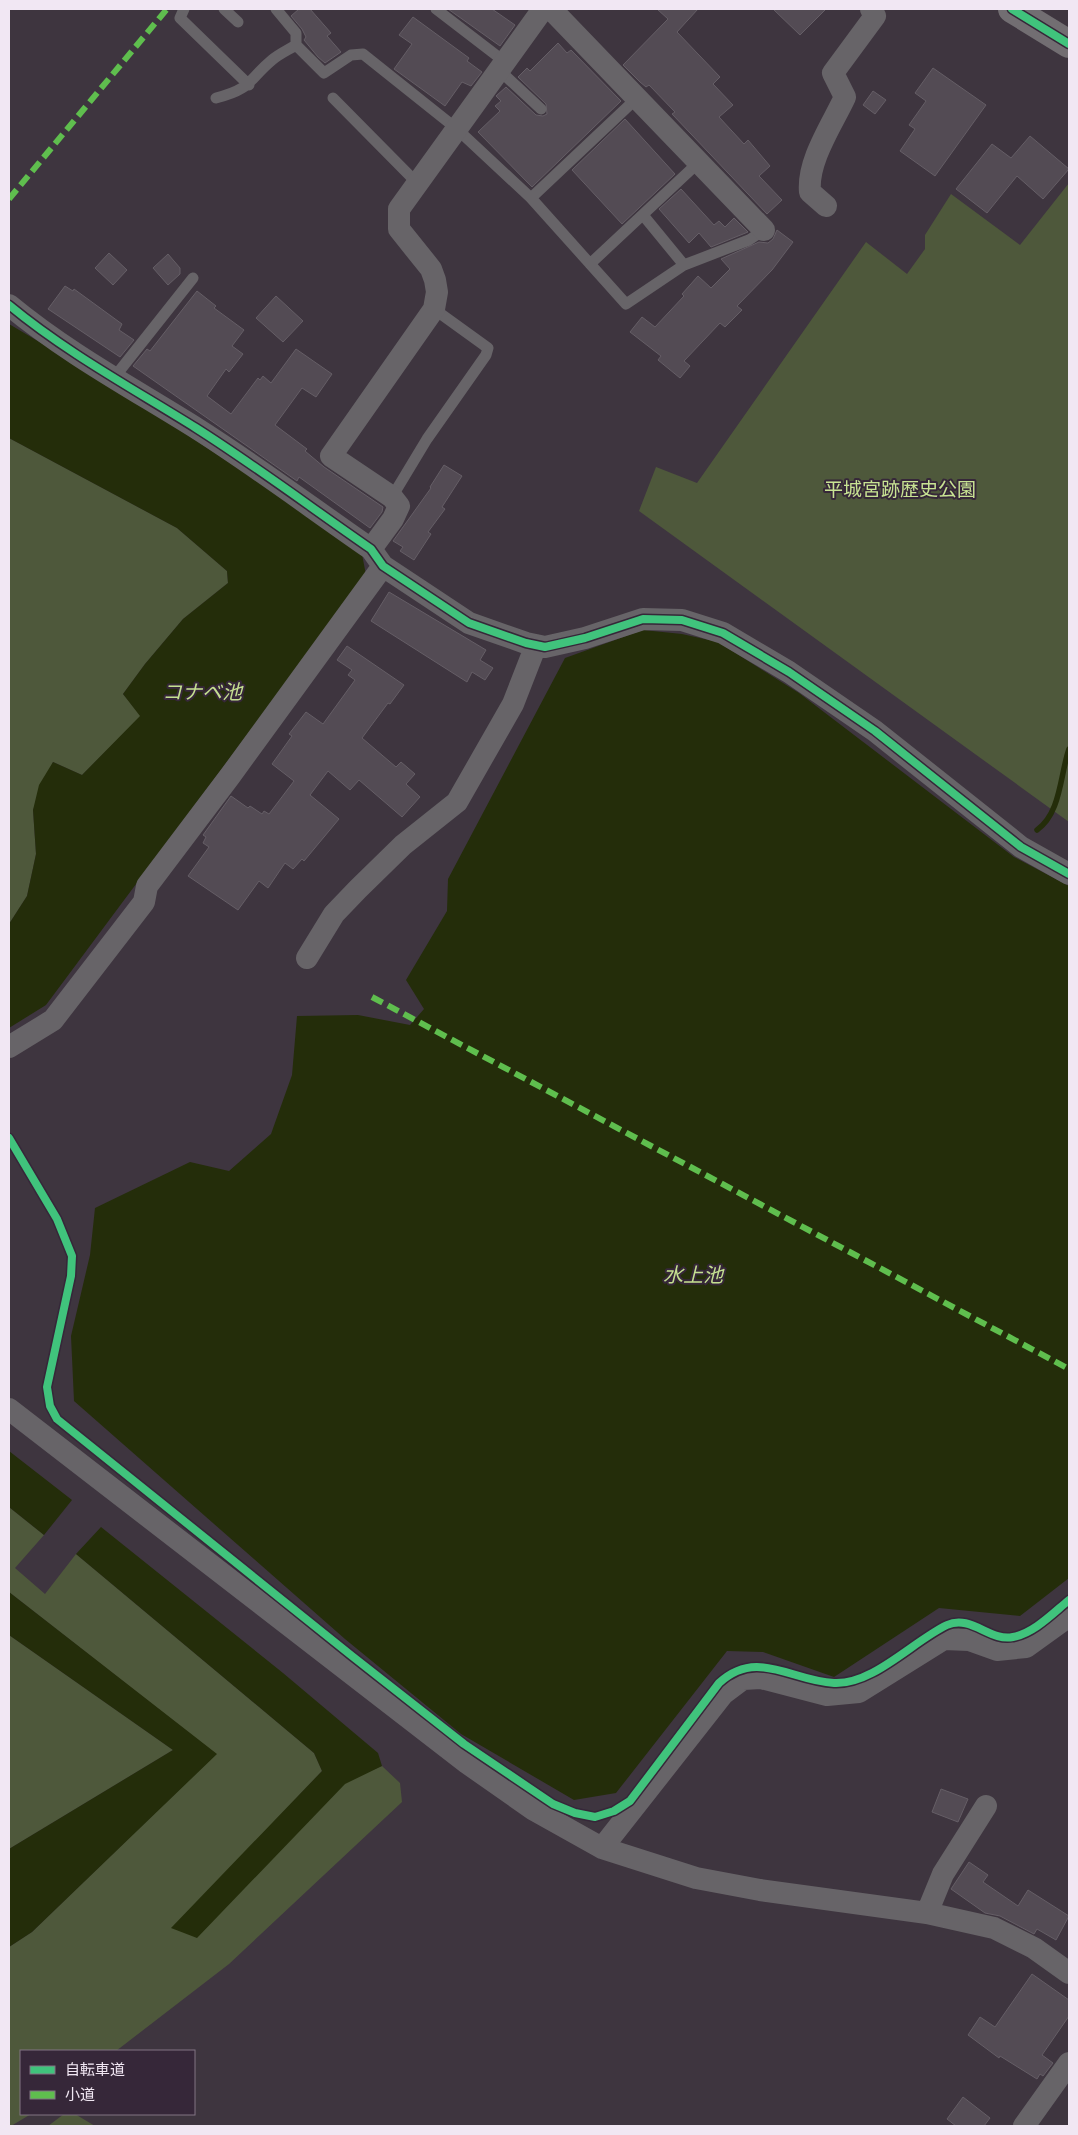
<svg xmlns="http://www.w3.org/2000/svg" width="1078" height="2135" font-family="'Sofia Sans Condensed','Noto Sans JP',sans-serif">
  <rect width="100%" height="100%" fill="#3e353f"/>
  <path fill="#4e583b" d="M1069,183V822L639,511L656,467L697,483L866,242L907,274L925,249V235L951,194L1020,245Z
    M9,438L177,528L227,571L228,583L183,619L145,664L123,694L141,716L82,775L53,762L33,810L36,854L27,896L9,924Z
    M9,1507L44,1535L15,1568L45,1594L76,1554L314,1753L322,1771L172,1929L349,1780L382,1766L400,1783L402,1802L229,1964L116,2051H21V2114H31L11,2126H9V1947L32,1932L216,1754L9,1592Z
    M9,1635L173,1750L9,1849Z
    M64,2114H75L95,2126H48Z"/>
  <path fill="#242d0a" d="M9,324L107,382L361,549L366,575L46,1005L9,1028V924L27,896L36,854L33,810L39,785L53,762L82,775L140,716L123,694L145,664L183,619L228,583L227,571L177,528L9,438Z
    M643,630L682,634L718,642L799,693L1014,857L1069,886V1578L1020,1616L939,1608L834,1677L763,1652L727,1651L616,1793L574,1800L461,1734L345,1639L74,1401L71,1336L90,1255L95,1208L190,1162L229,1171L271,1134L292,1075L297,1016L358,1015L410,1025L424,1009L406,980L447,911L448,879L565,658Z
    M9,1451L72,1500L44,1535L9,1507Z
    M101,1527L283,1673L378,1753L382,1766L345,1784L197,1938L171,1928L322,1771L314,1753L76,1554Z
    M9,1592L217,1754L32,1932L9,1947V1849L173,1750L9,1635Z"/>
  <g fill="none" stroke-linecap="round" stroke-linejoin="round">
    <path stroke="#242d0a" stroke-width="5.5" d="M1037,830C1061,813 1060,775 1069,749"/>
  </g>
  <path fill="#534b54" stroke="#655e66" d="M299,9H310L331,33L327,36L341,52L325,63L318,57L304,40L306,37L302,29L291,16Z
    M448,9H492L515,25L500,46Z
    M657,9H698L677,32L720,77L713,84L733,105L719,117L744,144L748,140L770,166L759,176L782,200L767,214L672,114L675,112L649,85L646,87L640,82L623,65L668,19Z
    M773,9H826L800,35Z
    M413,17L469,58L467,61L482,72L471,86L462,82L445,106L394,69L412,44L399,35Z
    M558,43L567,53L571,50L621,101L532,187L478,132L500,111L495,106L501,101L496,96L506,87L536,115L543,116L547,114L546,104L518,77L527,68L530,71Z
    M933,68L986,105L935,176L900,151L915,129L909,125L926,101L915,93Z
    M873,91L886,100L875,114L863,105Z
    M625,119L675,174L622,224L572,170Z
    M1030,136L1069,169L1043,199L1017,176L987,213L956,189L992,144L1011,158Z
    M681,189L714,225L719,221L725,227L734,218L748,232L711,247L699,233L689,243L659,209Z
    M777,230L793,242L772,270L737,306L742,310L725,327L720,323L684,361L690,366L680,378L658,360L661,356L630,332L642,317L655,327L684,296L682,294L698,276L711,288L730,269L721,259L759,242L768,243L773,239Z
    M109,253L127,270L113,285L95,268Z
    M168,254L180,268V274L168,285L153,268Z
    M65,286L73,291L74,289L122,324L119,330L134,340L120,357L48,309Z
    M197,291L216,306L214,308L244,330L232,346L243,354L229,372L226,369L207,396L231,414L258,378L260,380L263,376L271,383L296,349L332,374L316,397L302,388L275,425L307,449L305,451L324,467L383,507L382,512L370,528L299,477L297,481L133,366L147,349L150,351Z
    M276,296L303,321L283,342L256,318Z
    M444,465L462,476L442,507L445,509L428,532L431,534L414,560L400,551L403,547L393,541L431,488L430,487Z
    M389,592L486,650L480,660L493,668L485,680L472,672L467,682L371,621Z
    M347,646L404,685L390,704L388,703L362,738L396,767L401,762L415,774L406,784L420,797L402,817L359,780L350,790L328,771L310,795L339,819L304,861L302,859L293,869L285,863L268,888L259,881L238,910L188,876L209,847L203,843L206,837L203,835L231,796L248,808L250,806L262,814L264,811L269,814L294,781L272,764L292,736L289,734L306,712L323,724L355,680L348,675L352,670L337,660Z
    M941,1789L968,1799L958,1822L932,1812Z
    M969,1862L988,1875L983,1882L1018,1906L1028,1890L1069,1916L1056,1940L1037,1929L1034,1934L1000,1916L985,1913L951,1889Z
    M1032,1974L1069,2000V2016L1042,2055L1053,2063L1043,2076L1040,2074L1037,2079L1000,2056L999,2058L968,2035L980,2017L995,2027Z
    M963,2097L990,2118L984,2126H956L947,2119Z"/>
  <g fill="none" stroke-linecap="round" stroke-linejoin="round">
    <path stroke="#676468" stroke-width="11" d="M184,9L180,18L249,85
      M224,9L238,22
      M276,9L296,33V45
      M436,9L505,62
      M499,70L541,109
      M216,98C252,89 248,80 272,60C279,54 288,50 296,45L324,73L351,55L363,54L457,129L531,198L626,304L684,265L749,240L764,230
      M333,98L417,183
      M531,198L638,97
      M643,215L684,265
      M590,264L699,162
      M113,379L193,278
      M392,497L427,439L486,355L488,348L434,309"/>
    <path stroke="#676468" stroke-width="22" d="M551,9L764,230
      M826,206L810,192C807,161 832,125 845,97L833,73L875,16L871,9
      M9,305C67,353 132,388 196,428C256,466 313,509 371,549L383,566L469,623L526,643L545,647L585,638L643,619L682,620L723,633L789,672L875,731L1021,847L1069,874
      M371,549L393,519L399,506L392,497L331,456L434,309L437,292L435,280L431,269L399,229V209L543,9
      M307,958L334,914L358,889L403,845L457,802L513,704L536,645
      M9,1047L53,1020L144,902L147,886L230,776L383,566
      M9,1409L467,1763L534,1810L602,1848L696,1878L760,1890L927,1913L994,1928L1034,1948L1069,1973
      M602,1848L723,1694L743,1679L761,1678L827,1695L859,1692L944,1639L969,1640L997,1650L1026,1647L1069,1616
      M927,1913L943,1874L986,1806
      M1024,2126L1069,2063"/>
    <path stroke="#726e72" stroke-width="28" d="M1012,9L1069,44"/>
    <path stroke="#5fbe4e" stroke-width="6" stroke-dasharray="12 6" stroke-linecap="butt" d="M9,199L167,9
      M372,997L1069,1369"/>
    <defs>
      <path id="cycleway" d="M1012,9L1069,44
        M9,305C67,353 132,388 196,428C256,466 313,509 371,549L383,566L469,623L526,643L545,647L585,638L643,619L682,620L723,633L789,672L875,731L1021,847L1069,874
        M9,1138L57,1219L72,1256L71,1276L47,1387L50,1406L57,1419L352,1656L464,1744L553,1804L575,1813L595,1817L614,1811L630,1801L719,1683C757,1648 791,1681 834,1683C873,1685 913,1641 947,1625C971,1614 990,1642 1013,1637C1034,1633 1052,1614 1069,1600"/>
    </defs>
    <use href="#cycleway" stroke="#362739" stroke-width="11"/>
    <use href="#cycleway" stroke="#40c37c" stroke-width="8"/>
  </g>
  <g text-anchor="middle" stroke-width="4" stroke-linejoin="round" paint-order="stroke">
    <g font-size="19" fill="#c8e393" stroke="#362739">
      <text x="900" y="496">平城宮跡歴史公園</text>
    </g>
    <g font-size="20" font-style="italic" fill="#c4df90" stroke="#362739">
      <text x="202" y="699">コナベ池</text>
      <text x="693" y="1282">水上池</text>
    </g>
  </g>
  <rect width="1078" height="2135" fill="none" stroke="#f1e7f3" stroke-width="20"/>
  <rect x="20" y="2050" width="175" height="65" fill="#362739" stroke="#817483"/>
  <rect x="30" y="2066" width="25" height="8" fill="#40c37c" stroke="#817483"/>
  <text x="65" y="2075" font-size="15" fill="#f1e7f3">自転車道</text>
  <rect x="30" y="2091" width="25" height="8" fill="#5fbe4e" stroke="#817483"/>
  <text x="65" y="2100" font-size="15" fill="#f1e7f3">小道</text>
</svg>
